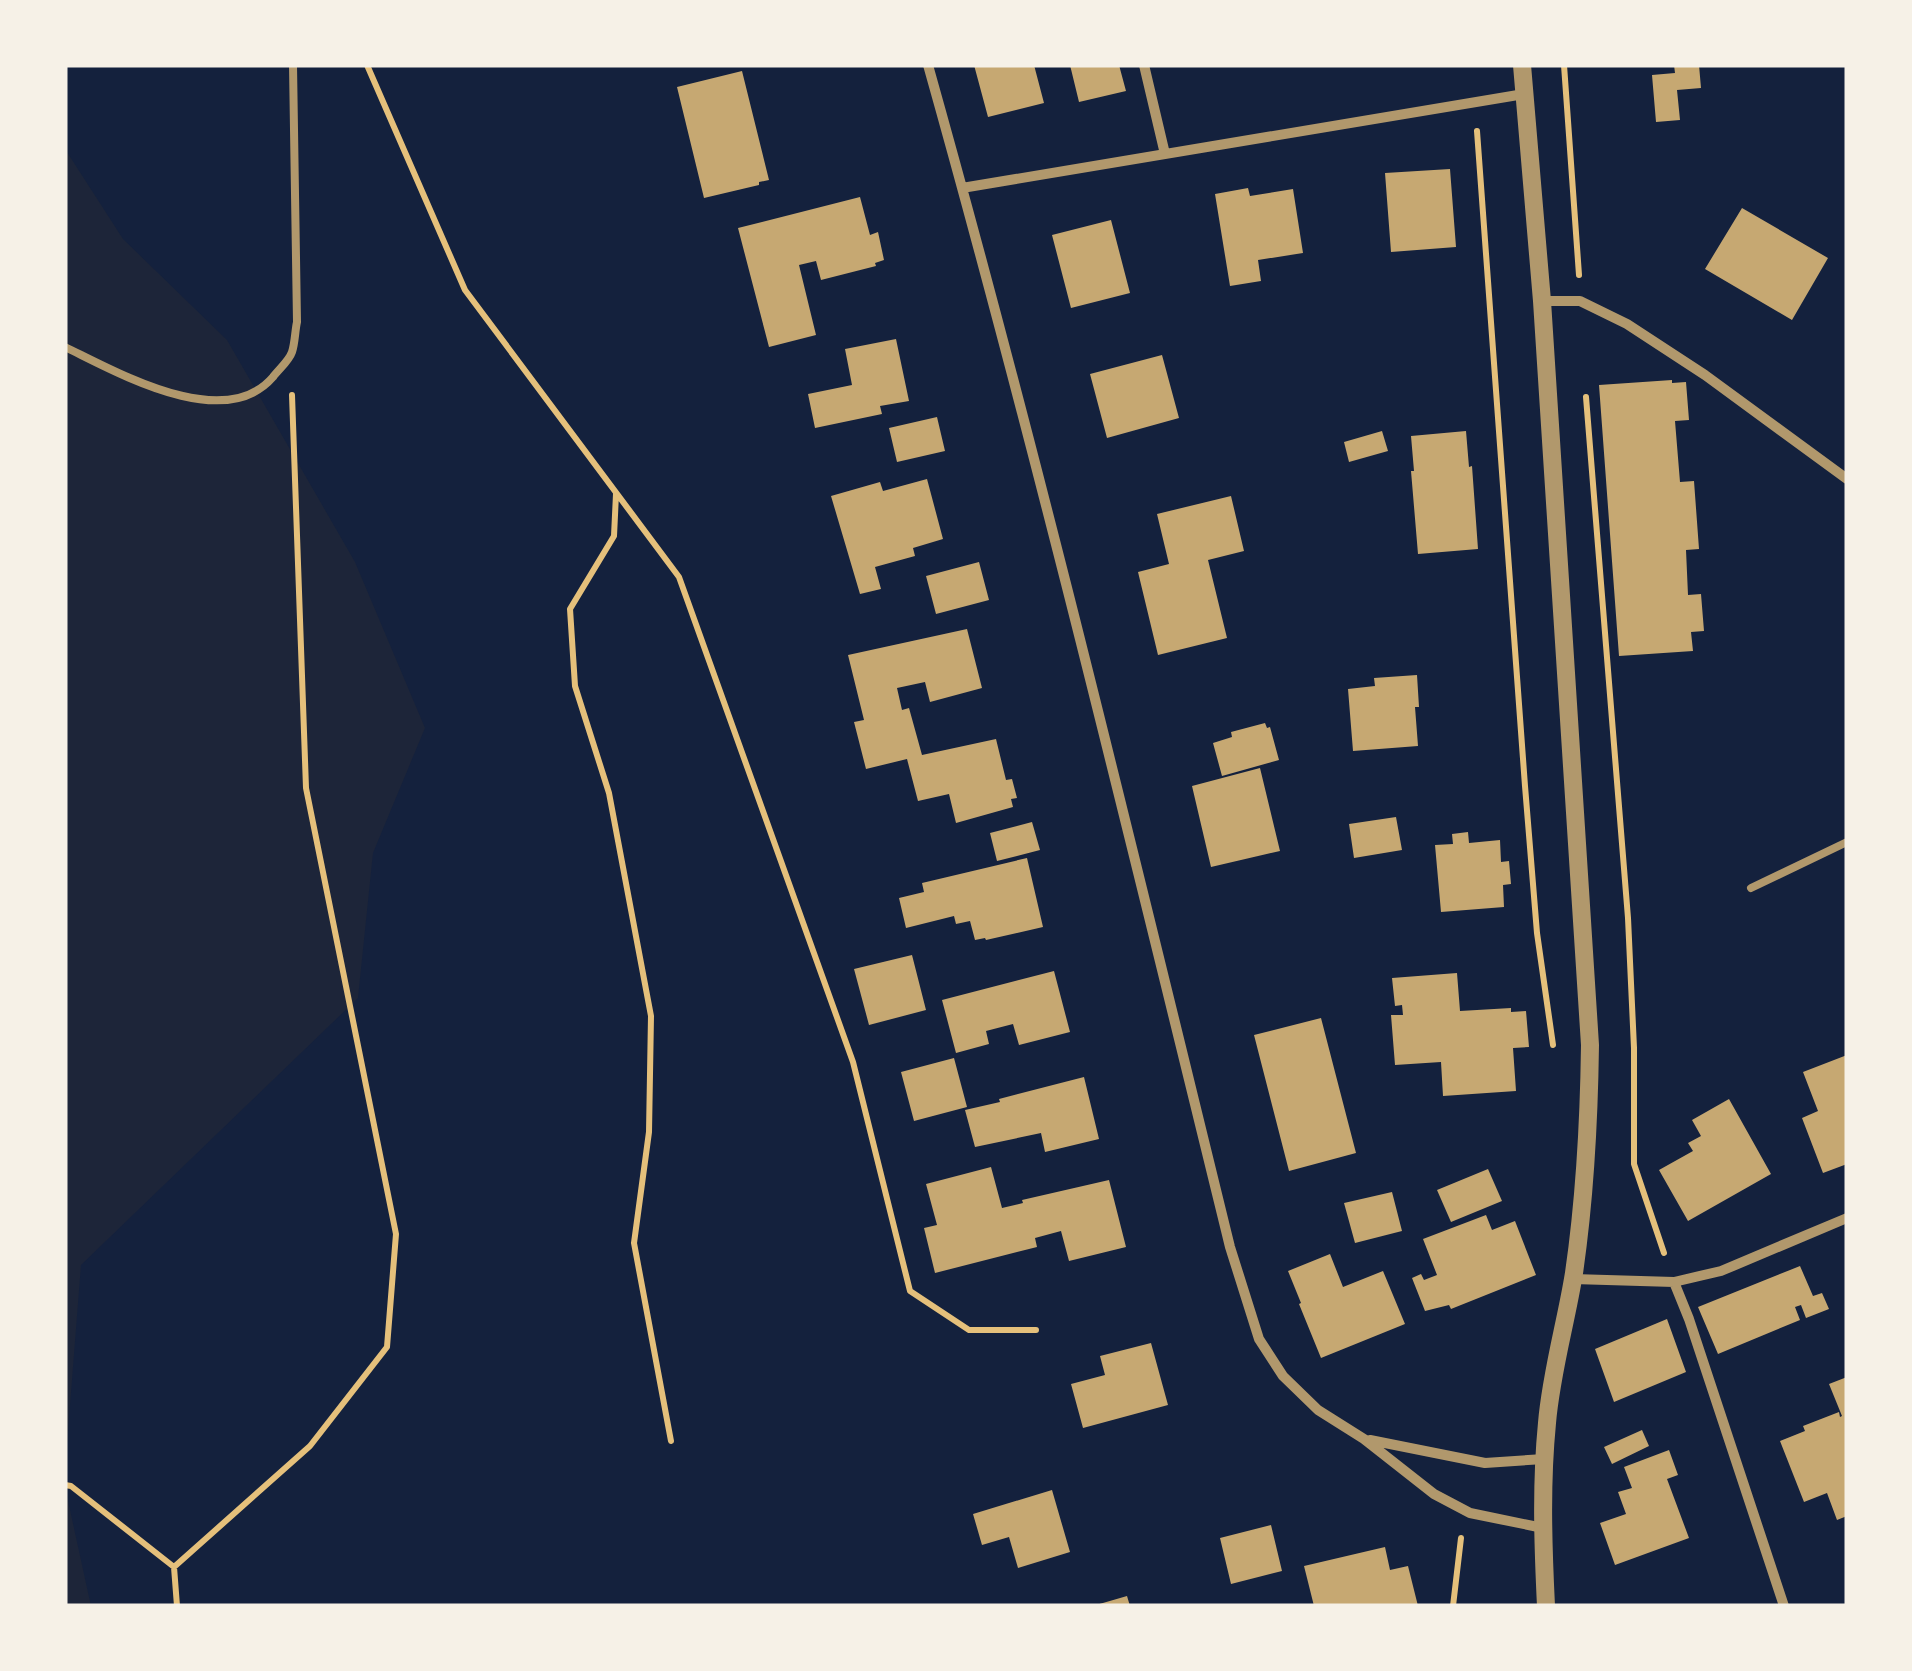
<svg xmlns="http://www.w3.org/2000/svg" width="1912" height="1671" font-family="Rubik,sans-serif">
  <rect width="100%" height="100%" fill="#14213d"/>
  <path fill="#1d2539" d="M65,149L123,239L227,340L355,562L425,728L373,853L358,998L81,1265L65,1469Z
    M65,1487L91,1606H65Z"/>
  <path fill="#c6a872" d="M974,65H1034L1044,103L988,117Z
    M1070,65H1119L1126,91L1079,102Z
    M1674,65H1699L1701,88L1677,90L1680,120L1656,122L1652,75L1675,73Z
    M742,71L769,180L759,182V185L704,198L677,87Z
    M1450,169L1456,247L1391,252L1385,173Z
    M1248,188L1250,196L1293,189L1303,253L1258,260L1261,281L1230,286L1215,194Z
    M860,197L870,235L878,232L884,260L875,263L876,266L821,280L816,261L799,265L816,335L769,347L738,228Z
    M1742,208L1828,258L1792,320L1705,269Z
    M1111,220L1130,293L1071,308L1052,235Z
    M896,339L909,401L880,406L882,414L815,428L808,394L852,385L845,349Z
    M1162,355L1179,418L1107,438L1090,374Z
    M1672,380V383L1686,382L1689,420L1675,421L1680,482L1694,481L1699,549L1686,550L1688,595L1701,594L1704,631L1691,632L1693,651L1619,656L1599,385Z
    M937,417L945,451L897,462L889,428Z
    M1382,431L1388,451L1349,462L1344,442Z
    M1466,431L1469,467L1472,466L1478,549L1418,554L1411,471H1414L1411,436Z
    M927,479L943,539L913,548L915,556L875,567L881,589L860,594L831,496L880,482L883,491Z
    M1231,496L1244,551L1208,560L1227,638L1158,655L1138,572L1169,564L1157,514Z
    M979,562L989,600L936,614L926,576Z
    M967,629L982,688L930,702L925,682L897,688L902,710L909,708L922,755L996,739L1006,780L1012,779L1017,798L1011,799L1013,807L956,823L949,794L918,801L907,759L866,769L854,722L864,720L848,655Z
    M1417,675L1419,707H1415L1418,746L1353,751L1348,689L1375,686L1374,678Z
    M1265,723L1267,728L1270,727L1279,760L1222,776L1213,743L1232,737L1231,732Z
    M1260,768L1280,851L1211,867L1192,786Z
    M1396,817L1402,850L1354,858L1349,824Z
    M1032,822L1040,850L997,861L990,833Z
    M1468,832L1469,843L1500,840L1501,862L1509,861L1511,884L1503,885L1504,907L1441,912L1435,845L1453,844L1452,834Z
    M1027,858L1043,927L986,940L985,938L975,940L970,921L956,924L954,916L906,928L899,898L924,892L922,883Z
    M912,955L926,1010L869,1025L854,969Z
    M1054,971L1070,1032L1019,1045L1013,1024L986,1031L989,1044L956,1053L942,1000Z
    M1457,973L1460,1011L1511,1008V1012L1526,1011L1529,1047L1513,1048L1516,1091L1443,1096L1441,1062L1395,1065L1391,1015H1403L1402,1005L1395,1006L1392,978Z
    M1321,1018L1356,1153L1289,1171L1254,1035Z
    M1847,1055V1164L1823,1173L1802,1118L1818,1111L1803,1072Z
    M954,1058L967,1107L914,1121L901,1072Z
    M1084,1077L1099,1139L1045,1152L1041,1133L975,1147L965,1110L1000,1102L999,1099Z
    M1729,1099L1771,1174L1688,1221L1659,1170L1693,1151L1688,1143L1701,1136L1692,1120Z
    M991,1167L1002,1208L1023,1203L1022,1200L1109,1180L1126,1247L1069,1261L1061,1231L1035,1238L1037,1247L935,1273L924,1228L937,1225L926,1184Z
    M1488,1169L1502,1201L1451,1222L1437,1190Z
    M1392,1192L1402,1231L1355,1243L1344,1203Z
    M1486,1215L1492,1230L1515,1221L1536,1275L1451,1309L1449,1305L1425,1311L1412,1278L1421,1274L1424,1280L1437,1275L1423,1239Z
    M1330,1254L1343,1287L1383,1271L1405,1324L1321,1358L1299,1304L1301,1303L1288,1271Z
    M1800,1266L1813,1296L1822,1293L1829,1309L1806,1318L1801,1305L1795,1307L1800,1320L1718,1354L1698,1307Z
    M1667,1319L1686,1372L1614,1402L1595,1349Z
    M1151,1343L1168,1405L1083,1428L1071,1384L1105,1375L1100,1356Z
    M1847,1377V1516L1837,1520L1827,1493L1804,1502L1780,1441L1805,1431L1803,1426L1839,1412L1840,1417L1842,1416L1829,1384Z
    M1642,1430L1649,1446L1612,1464L1604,1447Z
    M1669,1450L1678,1475L1667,1479L1689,1538L1615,1565L1600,1523L1626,1514L1618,1492L1632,1488L1624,1467Z
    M1052,1490L1070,1552L1018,1568L1009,1537L982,1545L973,1514Z
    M1271,1525L1282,1571L1231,1584L1220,1538Z
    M1385,1547L1390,1570L1408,1566L1418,1606H1314L1304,1566Z
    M1127,1596L1130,1606H1096V1605Z"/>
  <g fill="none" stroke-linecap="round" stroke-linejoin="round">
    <path stroke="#e5c07b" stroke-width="6" d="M367,65L465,290L679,577L853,1062L910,1291L969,1330H1036
      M1564,65L1579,275
      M1477,131L1525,786L1537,933L1553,1045
      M1586,397L1628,918L1634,1048V1164L1664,1253
      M616,494L614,536L570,609L575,686L609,793L651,1016L649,1132L634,1243L671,1441
      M65,1485L71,1486L174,1567L177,1606
      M174,1567L310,1446L387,1347L396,1234L306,788L292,395
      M1453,1606L1461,1538"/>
    <path stroke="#b1986c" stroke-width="8" d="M65,347C117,372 224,434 273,377C279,369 289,361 292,352C295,343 295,331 297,322L293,65
      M1751,888L1847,842"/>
    <path stroke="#b1986c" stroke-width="10" d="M928,65C1038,456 1133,852 1230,1247L1259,1339L1283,1376L1318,1410L1364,1439L1434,1494L1470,1513L1543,1528
      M1144,65L1165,154
      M962,188L1524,94
      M1542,301H1580L1627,324L1705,375L1847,479
      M1573,1279L1674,1282L1721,1271L1847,1218
      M1674,1282L1689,1319L1784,1606
      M1370,1440L1485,1463L1544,1459"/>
    <path stroke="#b1986c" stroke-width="18" d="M1522,65L1542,301L1590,1045C1589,1122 1585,1197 1574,1273C1566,1323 1551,1373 1547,1423C1541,1484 1543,1545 1546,1606"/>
  </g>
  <rect width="1912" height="1671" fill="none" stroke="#f6f1e7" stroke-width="135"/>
</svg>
